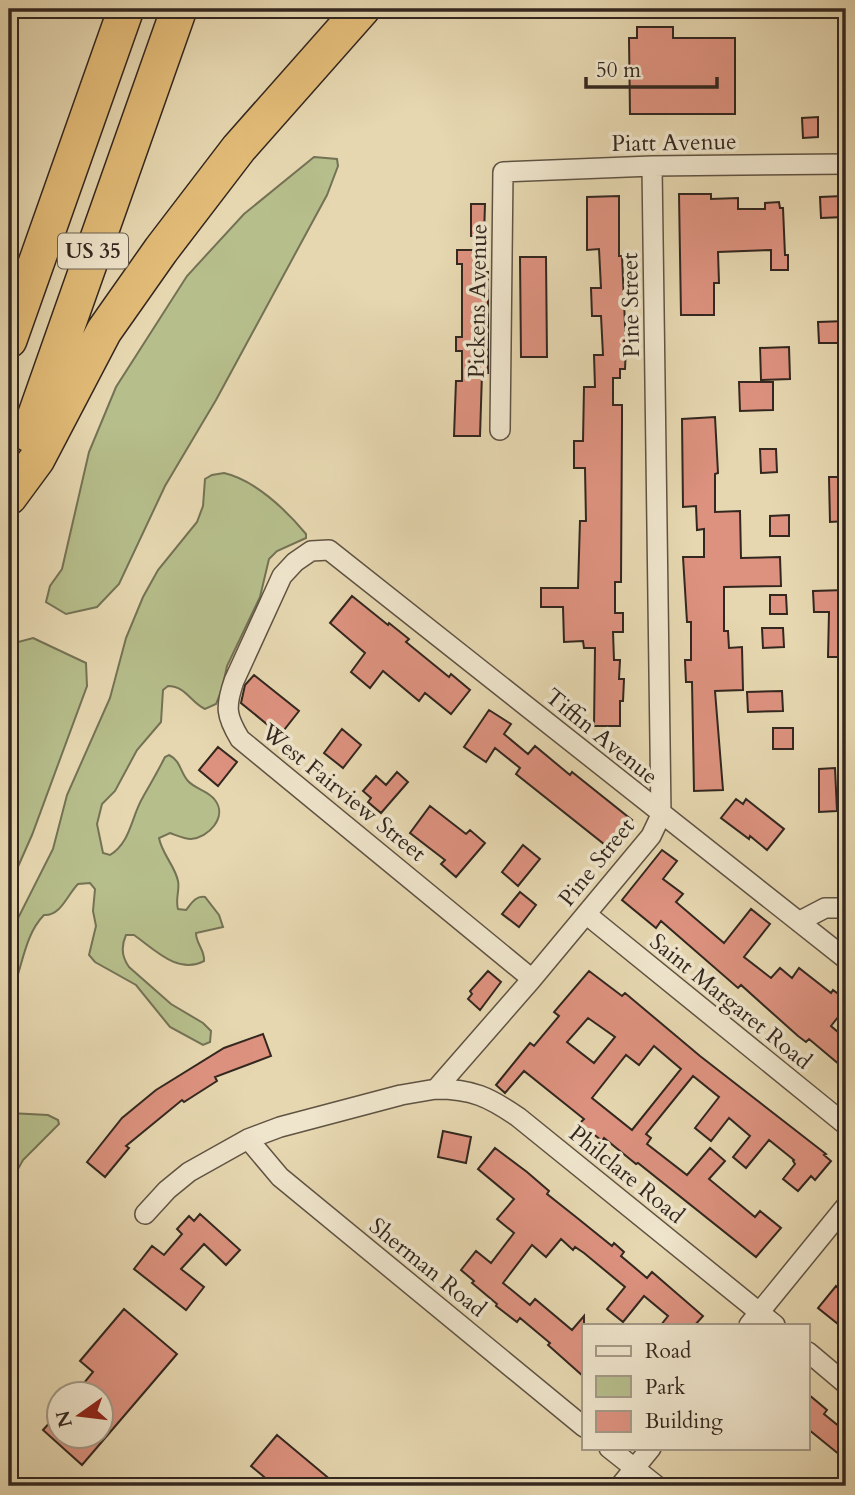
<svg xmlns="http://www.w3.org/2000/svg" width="855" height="1495" font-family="Cardo,serif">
  <rect width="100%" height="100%" fill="#e6d7b0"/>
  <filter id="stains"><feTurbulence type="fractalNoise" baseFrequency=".00286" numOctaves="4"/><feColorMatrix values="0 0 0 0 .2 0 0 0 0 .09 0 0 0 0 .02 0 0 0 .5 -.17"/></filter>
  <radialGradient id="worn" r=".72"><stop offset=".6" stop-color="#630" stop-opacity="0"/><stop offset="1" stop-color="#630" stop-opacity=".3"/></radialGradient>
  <path fill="#b6be8b" stroke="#747255" stroke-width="2" d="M314,157L337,159L338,166L327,195L216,400L165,486L119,584L97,607L66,614L46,602L50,586L62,569L89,452L116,387L187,276L244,214Z
    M224,473C255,480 286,510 306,534V538L277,551L269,559L260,597L227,666L222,689L216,704L205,709C191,703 186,686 168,686L163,690L161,722L137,750L115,791L102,804L97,824L103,853L110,855C131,842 131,817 143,797C151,783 158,771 165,757L169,755C181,761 180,772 188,781C195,789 209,791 215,800C228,817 208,838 191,839C184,839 176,835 170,833L159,838C162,854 175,866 178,881C180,890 175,899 178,909L186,910C191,904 196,895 205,897L219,915L223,927L196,933C196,944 205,950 204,961C178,975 154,949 134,935H126C121,946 121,956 129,967L171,1004L203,1023L211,1031L210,1042L203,1045L170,1027L136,985L95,962L89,955L96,926L93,911L95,889L90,883L78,884C67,895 61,916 44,915C23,936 22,973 9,999V936L53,849L67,795L110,698L126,638L143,597L158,570L197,522L203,506L205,479L212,475Z
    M33,638L86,663L87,686L32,835L9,887V675L18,642Z
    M9,1113L48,1115L58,1120L59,1124L23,1160L9,1185Z"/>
  <path fill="#dd927f" stroke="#33271f" stroke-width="2" fill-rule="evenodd" d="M637,27H673V38H735V114H630L629,38H637Z
    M818,117V137L803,138L802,118Z
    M679,194H711V199L738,198V209H765V203L779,202L780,208H783L785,255H788V270H771V250L718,252L719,283H714V315H681Z
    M619,196V256H622L626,347L625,369H620V378H613V405H622V422L621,582H615V613H623V632H613L614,660H620L619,679H624L623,701H620V726H594L595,648H584L583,641L564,642L563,607H541V588H578L580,521H586L585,468H574V441H583L584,387H595L594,355H603L601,316H592L591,288H601L599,249L587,250V197Z
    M843,196L844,217L821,218L820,197Z
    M471,204H485L484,236H471Z
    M457,250H483V272H488V373H482L480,436H454L456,381H462V351H456V337H462V264H457Z
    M520,257H546L547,357H521Z
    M846,321V343H819L818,322Z
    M789,347L790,379L761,380L760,348Z
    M739,382H773V410L740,411Z
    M715,417L718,473L715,474V512L740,511L741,558L780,557L781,586L724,587V631H728L729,648L742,647L743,690L715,691L723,790L694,791L692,682H686L685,660H691V622H687L683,557H704V529L697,530L696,506L683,507L682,419Z
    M760,449H776L777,472L761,473Z
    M829,477H846V521L830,522Z
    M789,515V536H770V516Z
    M845,590L846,657H828L829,612H814L813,591Z
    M770,595H786L787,614H770Z
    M352,596L388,625L389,623L409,639L406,642L449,677L451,674L470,690L451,714L425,693L419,701L383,671L370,688L351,672L365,653L330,623Z
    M762,628H783L784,647L763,648Z
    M254,675L299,711L280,735L241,703L245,685Z
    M782,691L783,711L748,712L747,692Z
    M489,710L511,724L504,734L528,754L535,746L570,775L572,772L632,820L609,848L516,774L520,768L495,748L486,762L464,747Z
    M773,728H793V749H773Z
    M342,729L361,745L343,768L324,753Z
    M218,747L237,762L218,786L199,770Z
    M835,768L837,811L819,812V769Z
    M397,772L408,782L381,813L368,802L371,798L363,791L376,776L386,785Z
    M736,799L743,804L746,799L784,829L767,850L750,836L749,839L721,818Z
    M430,806L466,834L470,830L485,843L456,877L441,864L445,860L410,833Z
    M523,845L540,859L518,886L502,872Z
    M662,850L677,861L663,879L683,894L676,902L724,943L751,909L770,924L744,957L771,978L780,968L792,978L799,968L831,993L833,990L846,1000V1007L831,1026L846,1039V1070L809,1039L806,1042L798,1036L741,985L738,988L661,921L656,928L622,900Z
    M520,892L536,905L519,927L502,914Z
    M488,971L501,982L480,1010L468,999L472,994L470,991Z
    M589,971L622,996L625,993L700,1056L826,1154L824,1155L831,1161L815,1180L811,1176L798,1191L783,1179L795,1164L793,1161L794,1160L769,1140L746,1168L733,1157L750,1136L729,1118L711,1141L695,1128L719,1097L693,1076L646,1134L651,1138L647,1144L687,1175L710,1148L725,1161L709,1179L755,1217L760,1211L781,1228L756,1257L638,1163L636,1164L604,1138L602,1141L580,1123L584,1119L524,1071L505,1093L496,1085L530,1043L534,1046L559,1016L554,1012ZM588,1018L615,1037L594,1063L567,1042ZM654,1046L681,1069L632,1130L592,1098L626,1055L639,1065Z
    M263,1034L271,1056L215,1077L217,1081L184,1102L182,1100L126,1146L129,1148L105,1177L87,1162L122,1118L156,1090L224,1048Z
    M443,1131L471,1137L466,1163L438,1157Z
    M495,1148L527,1172L549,1191L547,1194L576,1217L612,1246L614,1243L624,1252L621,1256L647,1278L652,1272L674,1291L703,1316L695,1325H661L668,1316L644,1296L623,1322L607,1309L625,1287L584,1253L575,1247L573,1250L561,1239L546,1257L532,1245L503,1283L530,1305L535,1299L572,1330L584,1316V1377L548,1345L550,1343L520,1318L517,1322L496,1306L497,1304L472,1283L474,1281L461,1270L476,1251L491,1263L514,1233L497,1219L514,1199L478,1169Z
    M200,1214L240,1250L226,1265L204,1244L181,1269L204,1287L186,1310L134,1269L152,1246L164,1255L182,1234L177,1229L189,1216L194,1221Z
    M836,1286L846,1295V1314L838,1324L818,1308Z
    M124,1309L177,1354L82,1465L43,1430L60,1411V1436H102V1394H75L93,1372L80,1361Z
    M808,1394L827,1410L824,1414L846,1432V1460L808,1429Z
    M277,1435L338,1486H275L251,1466Z"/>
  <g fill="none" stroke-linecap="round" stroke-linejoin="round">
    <defs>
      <path id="minor" d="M500,430L503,172L652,166L846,164
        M586,914L846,1125
        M800,921L825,908H846
        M532,979L240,739C226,716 225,707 234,681L282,576L295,562L311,551L329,550L846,959
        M436,1089C472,1089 489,1097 518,1117L775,1325
        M248,1139L280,1177L584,1427
        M145,1214L167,1190L189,1172L248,1139L280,1127L401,1095L436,1089L532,979L651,836L661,815L652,166
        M749,1325L846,1206
        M808,1352L846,1384
        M609,1448L657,1486
        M620,1486L651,1448"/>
      <path id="motorway" d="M9,340L126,9
        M29,434L179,9
        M9,497L37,459L104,331L161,250L239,148L362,9"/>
    </defs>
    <use href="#minor" stroke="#605343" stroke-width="22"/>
    <use href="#motorway" stroke="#33271f" stroke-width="38"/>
    <use href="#minor" stroke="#efe5cc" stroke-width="19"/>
    <use href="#motorway" stroke="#e3bc78" stroke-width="35"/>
  </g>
  <g text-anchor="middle" stroke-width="7" stroke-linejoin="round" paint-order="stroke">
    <rect fill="#efe5cc" stroke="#6b6053" stroke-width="2" x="58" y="233.5" width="70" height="35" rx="5"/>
    <g font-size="21" font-weight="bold" fill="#33271f">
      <text x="93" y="258">US 35</text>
    </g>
    <g font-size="23" fill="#33271f" stroke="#efe5cc">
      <text transform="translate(674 142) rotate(-1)" y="8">Piatt Avenue</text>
      <text transform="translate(477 301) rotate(-89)" y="8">Pickens Avenue</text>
      <text transform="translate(630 305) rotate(-91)" y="8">Pine Street</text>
      <text transform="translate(602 736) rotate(39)" y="8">Tiffin Avenue</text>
      <text transform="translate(344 792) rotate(39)" y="8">West Fairview Street</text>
      <text transform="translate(596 862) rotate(-51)" y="8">Pine Street</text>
      <text transform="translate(731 1001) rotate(39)" y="8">Saint Margaret Road</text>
      <text transform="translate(627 1174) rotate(39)" y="8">Philclare Road</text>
      <text transform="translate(428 1267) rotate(39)" y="8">Sherman Road</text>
    </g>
  </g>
  <rect width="855" height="1495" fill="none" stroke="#e6d7b0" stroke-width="35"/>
  <rect x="10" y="10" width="834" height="1474" fill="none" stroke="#33271f" stroke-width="3.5"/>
  <rect x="18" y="18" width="820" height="1460" fill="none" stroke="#33271f" stroke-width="2"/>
  <rect x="582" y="1324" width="228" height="126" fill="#efe5cc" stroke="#a49987" stroke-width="2"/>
  <rect x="596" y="1346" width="35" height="10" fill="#efe5cc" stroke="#a49987" stroke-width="2"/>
  <text x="645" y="1358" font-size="21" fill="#33271f">Road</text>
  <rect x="596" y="1376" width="35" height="21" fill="#b6be8b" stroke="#a49987" stroke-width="2"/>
  <text x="645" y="1394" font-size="21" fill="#33271f">Park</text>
  <rect x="596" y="1411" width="35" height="21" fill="#dd927f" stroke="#a49987" stroke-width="2"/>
  <text x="645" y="1428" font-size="21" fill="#33271f">Building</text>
  <g transform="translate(80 1415) rotate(256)"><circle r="33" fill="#efe5cc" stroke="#a49987" stroke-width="2"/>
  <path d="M0-5L12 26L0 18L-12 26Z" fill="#8f2418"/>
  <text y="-10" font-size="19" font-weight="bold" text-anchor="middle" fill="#33271f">N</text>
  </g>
  <path d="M586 77v10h131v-10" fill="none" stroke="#33271f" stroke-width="3.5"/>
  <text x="596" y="77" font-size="21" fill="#33271f" stroke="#efe5cc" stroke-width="5" paint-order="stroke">50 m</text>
  <rect width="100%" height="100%" filter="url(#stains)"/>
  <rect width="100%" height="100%" fill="url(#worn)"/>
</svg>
